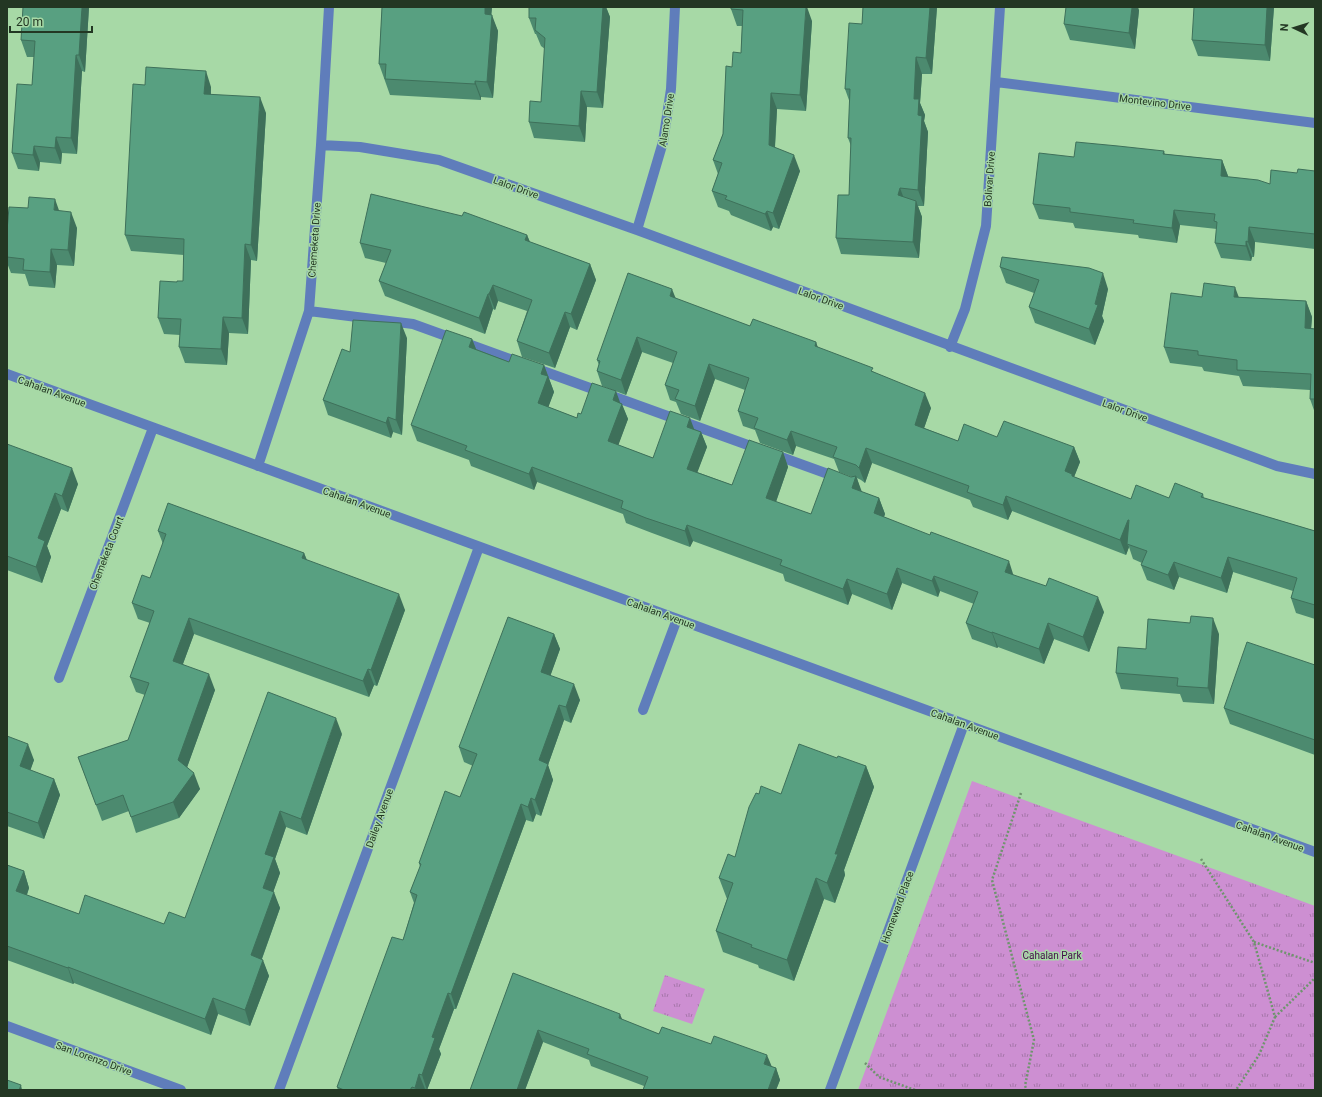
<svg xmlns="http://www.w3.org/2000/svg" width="1322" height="1097" font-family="Roboto,sans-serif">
  <defs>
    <pattern id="grass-tufts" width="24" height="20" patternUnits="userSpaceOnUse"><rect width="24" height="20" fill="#cd8fd2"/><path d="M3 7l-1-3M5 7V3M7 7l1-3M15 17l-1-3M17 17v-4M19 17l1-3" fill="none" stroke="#a676aa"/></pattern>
  </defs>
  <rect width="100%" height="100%" fill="#a7d9a6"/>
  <path fill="url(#grass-tufts)" d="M972,781L1315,906V1090H858Z
    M665,975L705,989L692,1024L653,1011Z"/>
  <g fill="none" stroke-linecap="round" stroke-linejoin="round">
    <path stroke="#6f946e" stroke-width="2.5" stroke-dasharray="2 2" stroke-linecap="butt" d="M1021,793L992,880L1034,1040L1025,1086L1027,1090
      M1201,859L1254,942L1275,1017L1259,1055L1236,1090
      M1254,942L1315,963
      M1275,1017L1315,978
      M865,1063L879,1077L915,1090"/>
    <path stroke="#5f7dbb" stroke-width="10" d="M996,82L1315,123
      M321,145L360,147L439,160L637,230L1277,466L1315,474
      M637,230L663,142L671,89L675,7
      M309,311L413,324L839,478
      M950,347L965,309L986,226L1000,7
      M7,374L1315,852
      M258,466L309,311L321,145L329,7
      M59,678L153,428
      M643,710L677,619
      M7,1026L181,1090
      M279,1090L479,547
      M830,1090L964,724"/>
  </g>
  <path fill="#4c8a6f" d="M89,7L85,72L82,71L77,154L62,153L61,164L40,162L39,171L18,169L12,153L32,85L34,57H27L21,40Z
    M382,7H492L491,15L498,31L493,98L481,97V100L390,95L379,64Z
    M529,7H606L610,17L603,108L587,107L585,142L534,138L529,122L541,102L545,49L541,46L536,34H535L529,18Z
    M731,7L812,21L806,111L777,109L775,148L800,171L779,229L773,227L771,231L731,215L729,211L718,207L712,191L718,174L713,160L723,134L732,67L741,53L742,26H737L731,9Z
    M863,7H937L932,74H922L920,103L925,115L924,121L928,132L924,206H918L922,217L919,258L841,254L836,238L849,195L851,146L848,138L850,103L845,89L862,24Z
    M1274,7L1270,61L1198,56L1192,40Z
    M1139,10L1135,49L1070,40L1064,24Z
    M145,85L211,87V95L266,113L257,261L251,260L248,334L229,333L227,365L185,363L179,347L180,335L164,334L158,318L177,282L183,281L184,255L131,251L125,235Z
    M1164,151L1165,154L1222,160L1228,176V177L1270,184L1297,173L1315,171V249L1255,242L1254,257H1252L1251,261L1221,258L1215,243L1217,229L1180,225L1177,243L1139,238L1138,235L1075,228L1073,223L1039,219L1033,204L1074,157Z
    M59,211L77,228L74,266L57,265L55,288L29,286L25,274L11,273L7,263V231Z
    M527,235L530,242L590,264L596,280L577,330L570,327L555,368L522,357L517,341L527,311L498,301L495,310L493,309L485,334L385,296L379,281L386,263L365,258L360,243Z
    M1000,267L1108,289L1102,316L1104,321L1095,345L1035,323L1029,307L1034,293L1006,283Z
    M1239,297L1306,301L1312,317L1311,328L1315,329V413L1310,399V390L1243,386L1239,376L1204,371L1202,367L1170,363L1164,347Z
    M676,299L750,326L816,342L818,348L874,372L931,408L924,428L958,441L997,437L1074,447L1080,462L1074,477L1131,499L1169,498L1203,494L1204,498L1315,531V619L1296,613L1291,598L1293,591L1233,572L1227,593L1179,577L1174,590L1147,580L1141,565L1142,563L1133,559L1129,547L1126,555L1012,511L1008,520L973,507L970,500L872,463L865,483L861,480L857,478L861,492L879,498L885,514L884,517L1013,575L1104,612L1089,652L1054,639L1044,664L998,647L997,648L972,639L966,623L974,604L940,591L938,597L902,583L892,610L852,594L848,605L785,581L783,574L693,541L690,547L652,533L626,523L623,514L537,482L534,490L471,466L469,460L417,441L411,425L472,339L476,349L509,362L544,365L554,392L548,407L577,418L581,414L621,403L628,419L618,445L653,458L694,429L701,432L707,447L697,472L732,485L783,452L788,467L776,502L811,514L851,477H852L839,472L834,459L796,446L793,455L760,443L755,430L743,426L738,411L745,390L715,379L700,421L681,414L676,402L670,400L665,385L673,363L642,352L626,395L602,386L597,371L599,365L597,360Z
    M407,338L402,435L393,432L391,438L328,415L323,400L350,352Z
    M7,444L78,484L68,512L61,509L47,546L51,557L42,583L7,570Z
    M158,531L304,553L307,560L405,610L377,686L374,685L369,697L194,634L183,664L215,690L187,767L200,789L179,818L136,833L129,811L102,821L78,757L128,740L145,695L136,692L130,677L150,623L138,619L132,603L150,578L163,544Z
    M554,634L560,649L550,676L580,700L571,723L564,720L548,765L553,780L541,816L536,814L533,822L526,820L456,1009H454L439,1049L441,1054L427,1090L425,1089V1090H338L337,1087L403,940L414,903L410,892L420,867L419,863L460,797L473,766L464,762L459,747Z
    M1219,634L1214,704L1183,702L1180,694L1121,689L1116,673L1146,649Z
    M1315,665V755L1230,724L1224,708Z
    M342,734L307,835L286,827L275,859L280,873L273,892L280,908L262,959L269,976L250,1026L218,1014L211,1035L74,983L73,984L7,960V865L24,871L29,888L27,895L79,914L164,924L185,918Z
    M7,736L34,760L30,770L54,779L60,795L44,839L7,826Z
    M837,758L866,766L874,787L844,870L845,875L835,903L824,899L794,981L759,968L758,965L723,952L716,931L727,899L719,878L735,857L759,794H781Z
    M513,973L623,1020L659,1034L776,1068L780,1080L776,1090H643L644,1086L591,1066L589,1060L543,1042L525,1090H470Z"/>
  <path fill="#3e705a" d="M82,7H89L85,72L79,55Z
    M485,7H492L490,31L485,14Z
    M600,7H606L610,17L603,108L597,92Z
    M806,7H807L812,21L806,111L800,95Z
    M930,7H937L932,74L926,58Z
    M1132,7H1138L1139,10L1135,49L1129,33Z
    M1267,7H1274L1270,61L1265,45Z
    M492,15L498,31L493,98L487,82Z
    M76,55L82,71L77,154L71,138Z
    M916,57L922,74L920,103L925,115L924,121L928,132L924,206L918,190V115L914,99Z
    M206,71L211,87L210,110L204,94Z
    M475,81L481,97V100L475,84Z
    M581,91L587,107L585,142L579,126Z
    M771,93L777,109L774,161L769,145Z
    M260,97L266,113L257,261L251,245Z
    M56,137L62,153L61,164L55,148Z
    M34,146L40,162L39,171L33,155Z
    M794,155L800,171L779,229L773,213Z
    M1222,160L1228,176L1226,192L1221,176Z
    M900,188L906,204L898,195Z
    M55,199L61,216L54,210Z
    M916,201L922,217L919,258L913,242Z
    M1174,210L1180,225L1177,243L1172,228Z
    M767,211L773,227L771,231L765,214Z
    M71,212L77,228L74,266L68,250Z
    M1249,227L1255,242L1254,257L1248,242Z
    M527,235L533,250L525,240Z
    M1246,241L1252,257L1251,261L1246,246Z
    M245,244L251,260L248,334L242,318Z
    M51,249L57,265L55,288L50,272Z
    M590,264L596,280L577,330L571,314Z
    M1103,273L1108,289L1102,316L1104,321L1095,345L1089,329Z
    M493,285L498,301L495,310L489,294Z
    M1235,287L1241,303L1234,297Z
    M672,289L678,304L670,296Z
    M488,294L493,309L485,334L479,318Z
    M1306,301L1312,317L1310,344L1305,328Z
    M565,312L570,327L555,368L549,353Z
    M223,317L229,333L227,365L221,349Z
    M401,323L407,338L402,435L396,420Z
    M637,337L642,352L626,395L621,380Z
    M472,339L478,354L469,347Z
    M816,342L821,357L815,346Z
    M709,364L715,379L700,421L695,406Z
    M544,365L554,392L544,419L538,403L541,374Z
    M616,391L621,405L622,404L628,419L614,457L608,441L613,400Z
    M925,393L931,408L920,440L915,425Z
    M388,417L393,432L391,438L386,423Z
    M690,418L696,434L687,427Z
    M791,431L796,446L793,455L787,440Z
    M701,432L707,447L693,484L687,469Z
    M1074,447L1080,462L1074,477L1065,471Z
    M866,448L872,463L865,483L859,468Z
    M783,452L788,467L772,513L766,498Z
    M532,467L537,482L534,490L529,474Z
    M72,468L78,484L68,512L62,496Z
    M856,476L862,492L852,488Z
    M55,493L61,509L47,546L51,557L42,583L36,567L38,538Z
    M1006,496L1012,511L1008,520L1003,505Z
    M879,498L885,514L879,529L874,513Z
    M1128,520L1133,535L1127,544L1129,547L1126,555L1120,540Z
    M687,525L693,541L690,547L685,531Z
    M304,553L310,569L302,558Z
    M1228,557L1233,572L1227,593L1221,578Z
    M1009,561L1014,577L1005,572Z
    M1174,562L1179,577L1174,590L1168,575Z
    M897,568L902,583L892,610L887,594Z
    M934,576L940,591L938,597L932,581Z
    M847,579L852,594L848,605L843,589Z
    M399,594L405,610L377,686L371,670Z
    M1098,597L1104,612L1089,652L1083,637Z
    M189,618L194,634L178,677L173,661Z
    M1213,618L1219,634L1214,704L1208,688Z
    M1048,623L1054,639L1044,664L1039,649Z
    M992,632L998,647L997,648L992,633Z
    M554,634L560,649L546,688L541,672Z
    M368,669L374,685L369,697L363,681Z
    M209,674L215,690L184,776L178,760Z
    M574,684L580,700L571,723L566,707Z
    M559,705L564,720L548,765L553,780L541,816L535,800L539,760Z
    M336,718L342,734L307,835L301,819Z
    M28,744L34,760L26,783L20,766Z
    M866,766L874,787L844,870L845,875L835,903L827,883L835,854Z
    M194,773L200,789L179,818L173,802Z
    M54,779L60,795L44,839L38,823Z
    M531,798L536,814L533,822L528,807Z
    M521,804L526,820L456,1009L451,994Z
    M280,811L286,827L275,859L280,873L269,904L263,888L265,854Z
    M24,871L29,888L22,908L16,891Z
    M816,878L824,899L794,981L787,960Z
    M274,892L280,908L257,972L251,955Z
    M263,960L269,976L250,1026L245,1010Z
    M68,967L74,983L73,984L68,968Z
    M448,993L454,1009L439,1049L441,1054L427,1090L422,1075L432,1037Z
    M213,998L218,1014L211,1035L205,1019Z
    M620,1014L625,1026L619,1018Z
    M538,1030L543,1042L525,1090H517Z
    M767,1055L772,1067L764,1064Z
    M776,1068L780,1080L776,1090H768Z
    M419,1074L425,1089V1090H416L415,1088Z
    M21,1085L22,1090H19Z"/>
  <path fill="#58a081" stroke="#3e705a" d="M23,7H82L79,55H76L71,138L56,137L55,148L34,146L33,155L12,153L17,84L32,85L35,41L21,40Z
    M382,7H485V14L492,15L487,82L475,81V84L385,79L386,64H379Z
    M529,7H603L597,92L581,91L579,126L529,122L530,101L541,102L545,38L535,30L536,18H529Z
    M731,7H806L800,95L771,93L769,145L794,155L773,213L767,211L765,214L725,199L727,196L712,191L722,163L713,160L723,134L726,66L732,67L733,52L741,53L743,10L731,9Z
    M863,7H930L926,58L916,57L914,99H919L918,115L922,116L918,190L900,188L898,195L916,201L913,242L836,238L838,195H849L851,138H848L850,89H845L849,23L862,24Z
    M1066,7H1132L1129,33L1064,24Z
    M1194,7H1267L1265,45L1192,40Z
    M146,67L206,71L204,94L260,97L251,245L245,244L242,318L223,317L221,349L179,347L181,319L158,318L160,281L177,282V281H183L184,239L125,235L133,84L145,85Z
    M1076,142L1118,146L1164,151L1163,154L1222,160L1221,176L1258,180L1270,184L1271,170L1297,173L1298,169L1315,171V234L1249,227L1248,242L1246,241V246L1215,243L1217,222L1214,221L1215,214L1174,210L1172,228L1133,223L1134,220L1070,212V208L1033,204L1039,153L1074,157Z
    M371,194L462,216L464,212L527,235L525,240L590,264L571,314L565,312L549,353L517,341L532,300L493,285L489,294H488L479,318L379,281L391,250L360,243Z
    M29,197L55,199L54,210L71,212L68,250L51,249L50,272L23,270L24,259L7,257V231L9,207L28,208Z
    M1002,257L1089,268L1103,273L1095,304L1098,305L1089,329L1029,307L1039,280L1000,267Z
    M628,273L672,289L670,296L750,326L753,319L783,330L816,342L815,346L873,368L871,371L925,393L915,425L958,441L964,424L997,437L1004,421L1074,447L1065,471L1072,474V476L1131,499L1136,485L1169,498L1175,483L1203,494L1201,497L1315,531V605L1291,598L1297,578L1228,557L1221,578L1174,562L1168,575L1141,565L1147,551L1127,544L1129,520H1128L1120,540L1006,496L1003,505L967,492L969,486L866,448L859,468L856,465L833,457L837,447L791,431L787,440L754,428L758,418L738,411L749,378L709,364L695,406L675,399L679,390L665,385L677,352L637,337L621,380L597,371L600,361L597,360Z
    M1204,283L1235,287L1234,297L1306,301L1305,328L1315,329V399H1310L1311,374L1237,370V360L1198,355V351L1164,347L1171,293L1202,297Z
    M353,320L401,323L396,420L388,417L386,423L323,400L342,349L350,352Z
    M446,330L472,339L469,347L509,362L512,354L544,365L541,374L548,376L538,403L577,418L578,413L581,414L592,383L616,391L613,400L622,404L608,441L653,458L670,411L690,418L687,427L701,432L687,469L732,485L749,440L783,452L766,498L811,514L828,468L851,477L856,476L852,488L879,498L874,513L930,535L931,532L1009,561L1005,572L1046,586L1049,578L1098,597L1083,637L1048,623L1039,649L992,632V633L966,623L978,592L934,576L932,581L897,568L887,594L847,579L843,589L780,565L782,560L687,525L685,531L646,518L621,508L623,501L532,467L529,474L465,450L467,446L411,425Z
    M7,444L72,468L62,496L55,493L38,538L45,541L36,567L7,556Z
    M168,503L304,553L302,558L399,594L371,670L368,669L363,681L189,618L173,661L209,674L178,760L194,773L173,802L131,817L123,795L96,805L78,757L128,740L149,683L130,677L154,611L132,603L142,575L150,578L166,534L158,531Z
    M1191,616L1213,618L1208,688L1177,686L1178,678L1116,673L1118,647L1146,649L1148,619L1190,623Z
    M508,617L554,634L541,672L574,684L566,707L559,705L539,760L548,764L535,800L531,798L528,807L521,804L451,994L448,993L432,1037L435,1038L422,1075L419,1074L415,1088L412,1087L410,1090H344L337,1087L392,937L403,940L417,895L410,892L421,864L419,863L445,791L460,797L477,754L459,747Z
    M1247,642L1315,665V740L1224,708Z
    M268,692L336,718L301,819L280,811L265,854L274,857L263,888L274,892L251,955L263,960L245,1010L213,998L205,1019L68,967V968L7,946V865L24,871L16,891L79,914L85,895L164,924L169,912L185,918Z
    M7,736L28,744L20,766L54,779L38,823L7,812Z
    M799,744L837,758L838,756L866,766L835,854H838L827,883L816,878L787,960L751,947L752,945L716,931L733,883L719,878L728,854L735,857L749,807L756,793L759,794L761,786L781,794Z
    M513,973L620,1014L619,1018L659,1034L662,1027L711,1044L714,1036L767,1055L764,1064L776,1068L768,1090H643L648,1077L587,1054L589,1049L538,1030L517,1090H470Z
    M7,1080L21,1085L19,1090H7Z"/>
  <g text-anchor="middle" stroke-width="3" stroke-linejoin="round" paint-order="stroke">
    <g font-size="10" fill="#233723" stroke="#a7d9a6">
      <text transform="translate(1155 102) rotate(7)" y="4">Montevino Drive</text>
      <text transform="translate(666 120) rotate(-81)" y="4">Alamo Drive</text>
      <text transform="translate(989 179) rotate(-86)" y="4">Bolivar Drive</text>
      <text transform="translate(516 187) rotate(20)" y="4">Lalor Drive</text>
      <text transform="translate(314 240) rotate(-86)" y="4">Chemeketa Drive</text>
      <text transform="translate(821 298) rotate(20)" y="4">Lalor Drive</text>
      <text transform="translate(52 391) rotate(20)" y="4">Cahalan Avenue</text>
      <text transform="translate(1125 410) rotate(20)" y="4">Lalor Drive</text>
      <text transform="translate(357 502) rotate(20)" y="4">Cahalan Avenue</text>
      <text transform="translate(106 553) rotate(-69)" y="4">Chemeketa Court</text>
      <text transform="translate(661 613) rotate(20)" y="4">Cahalan Avenue</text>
      <text transform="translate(965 724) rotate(20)" y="4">Cahalan Avenue</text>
      <text transform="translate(379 818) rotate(-70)" y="4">Dailey Avenue</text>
      <text transform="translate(1270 836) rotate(20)" y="4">Cahalan Avenue</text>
      <text transform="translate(897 907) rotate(-70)" y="4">Homeward Place</text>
      <text transform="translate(94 1058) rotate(20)" y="4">San Lorenzo Drive</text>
    </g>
    <g font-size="10" fill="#440a4a" stroke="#a7d9a6">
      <text x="1052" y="959">Cahalan Park</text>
    </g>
  </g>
  <rect width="1322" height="1097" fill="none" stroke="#233723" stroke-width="16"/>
  <g transform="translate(1294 28) rotate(274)" stroke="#a7d9a6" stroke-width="3" paint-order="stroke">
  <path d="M0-3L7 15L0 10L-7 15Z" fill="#233723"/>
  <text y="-6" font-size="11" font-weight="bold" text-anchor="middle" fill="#233723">N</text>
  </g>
  <path d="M10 26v6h82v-6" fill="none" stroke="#233723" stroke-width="2"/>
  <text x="16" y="26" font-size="12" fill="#233723" stroke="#a7d9a6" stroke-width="3" paint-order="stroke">20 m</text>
</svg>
